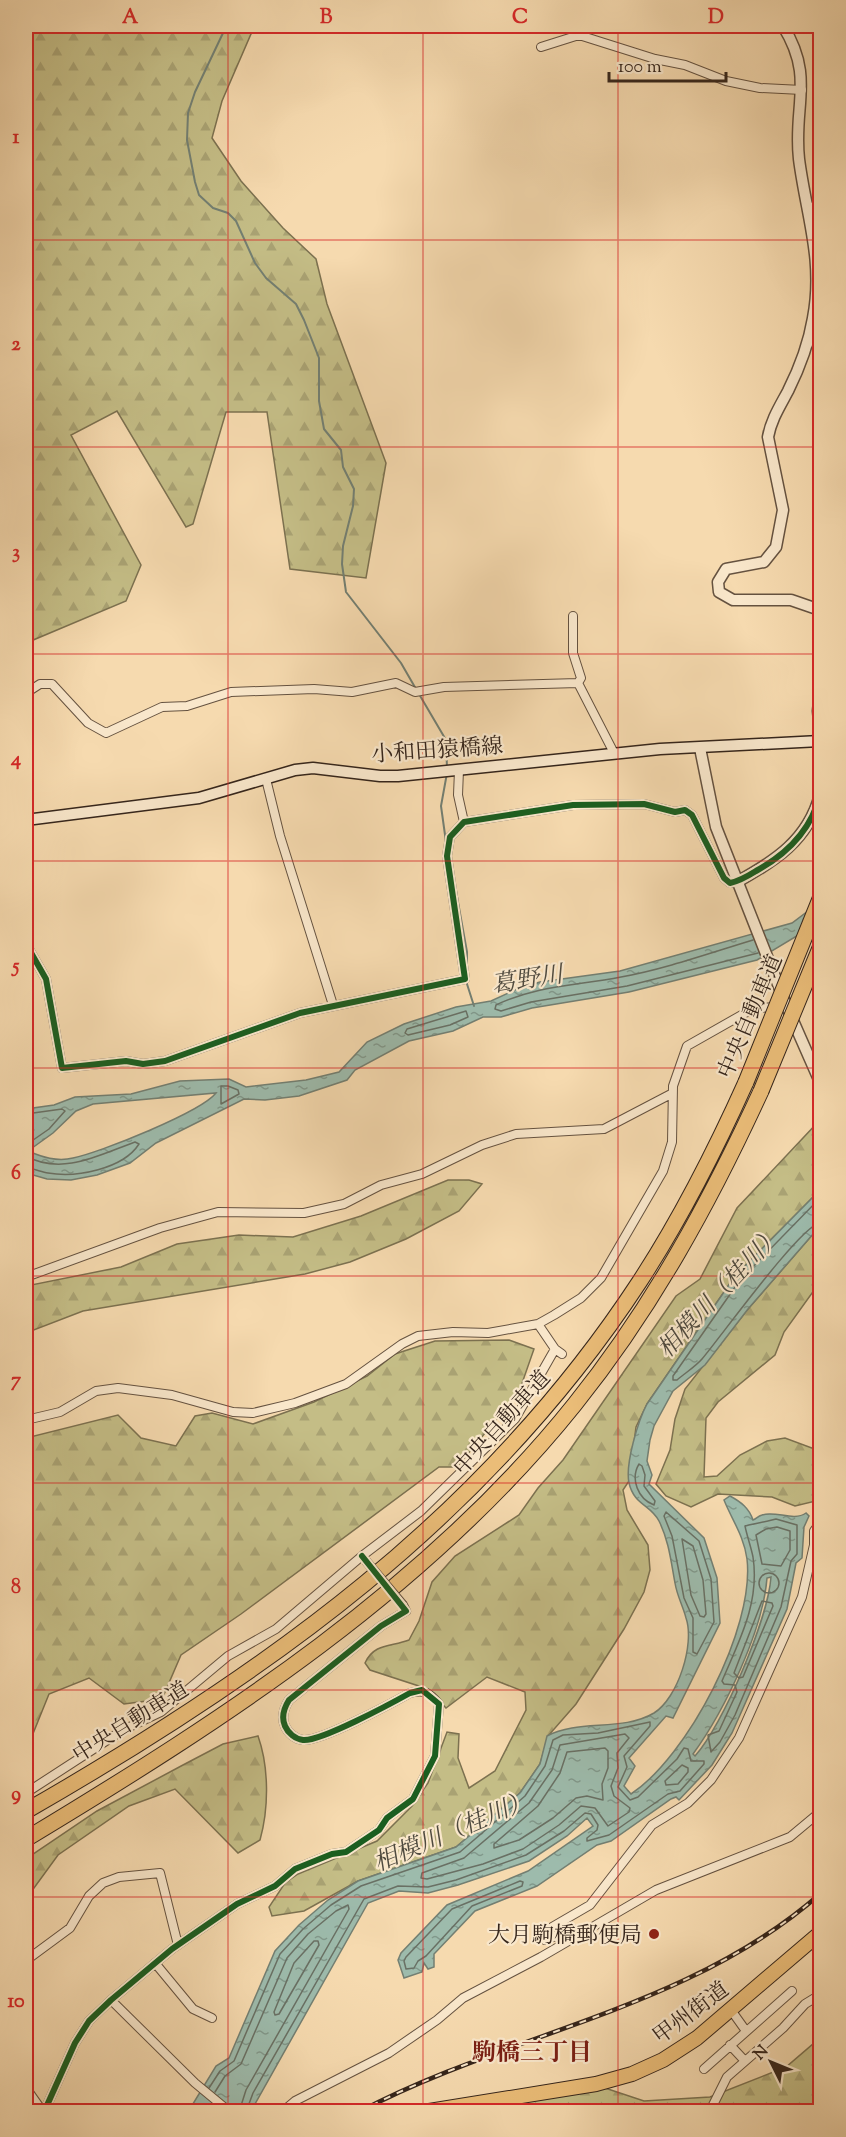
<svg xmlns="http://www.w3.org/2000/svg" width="846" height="2137" font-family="'Sorts Mill Goudy','Noto Serif JP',serif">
  <defs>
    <pattern id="forest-firs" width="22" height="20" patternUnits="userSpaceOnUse" patternTransform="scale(1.5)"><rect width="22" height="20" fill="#c4bd86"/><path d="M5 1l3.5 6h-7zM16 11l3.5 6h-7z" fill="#a9a273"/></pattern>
    <pattern id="water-ripples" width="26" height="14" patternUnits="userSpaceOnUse" patternTransform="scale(1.5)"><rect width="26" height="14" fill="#9dbbac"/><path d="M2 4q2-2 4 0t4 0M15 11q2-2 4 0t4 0" fill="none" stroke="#81988b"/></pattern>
  </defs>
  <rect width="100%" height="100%" fill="#f6daaf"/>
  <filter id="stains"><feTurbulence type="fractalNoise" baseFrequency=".00333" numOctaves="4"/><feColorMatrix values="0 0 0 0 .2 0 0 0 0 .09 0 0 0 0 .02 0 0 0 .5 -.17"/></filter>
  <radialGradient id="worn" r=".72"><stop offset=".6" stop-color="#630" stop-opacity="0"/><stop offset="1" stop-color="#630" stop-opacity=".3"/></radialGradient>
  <path fill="url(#forest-firs)" stroke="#7c7150" stroke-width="1.5" d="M26,26H258L251,34L222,101L212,138L241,181L283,228L316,259L327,304L386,463L366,578L290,569L267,412H226L193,524L186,527L117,411L71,435L141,565L126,601L26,643Z
    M820,1120V1190L735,1276L647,1404L636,1427L629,1481L623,1490L627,1510L648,1545L650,1570L644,1592L624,1629L576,1704L548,1736L540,1764L520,1793L456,1847L358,1881L304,1911L272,1916L269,1907L285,1883L298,1874L377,1841L412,1806L428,1783L447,1732L459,1734L458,1758L469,1788L495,1771L526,1710L525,1692L487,1677L446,1708L428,1689L370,1670L365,1663C374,1643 391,1647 409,1640L419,1621L432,1582L455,1556L519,1515L538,1488L563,1460L676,1296L700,1279L737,1208Z
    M448,1180H469L482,1184L459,1211L406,1239L350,1262L305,1274L83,1311L26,1333V1286L121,1267L177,1244L239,1235L293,1237L361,1216Z
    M820,1226V1282L784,1332L775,1355L718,1402L706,1418L704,1477L717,1476L740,1455L767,1441L785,1438L820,1451V1500L795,1506L772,1497L718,1494L691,1507L666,1496L656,1484L670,1450L675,1419L685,1389L748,1309Z
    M509,1340L534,1349L519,1392L457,1467H439L241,1614L181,1655L162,1699L124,1704L89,1678L49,1694L26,1751V1438L118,1415L141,1438L176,1446L195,1416L212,1413L253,1424L314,1402L367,1376L395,1354L435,1341Z
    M258,1736C269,1767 269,1808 260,1840L238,1853L175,1789L129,1806L58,1855L26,1899V1859L97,1811L183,1765L223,1744Z
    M820,2038V2111L441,2112L599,2086L644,2101L710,2097L786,2067Z"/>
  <path fill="url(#water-ripples)" stroke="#737f72" stroke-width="1.5" fill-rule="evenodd" d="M820,902V922L757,960L629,992L532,1008L501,1017H483L453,1031L409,1041L355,1070L347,1080L299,1096L265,1100L244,1099L156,1143L130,1163L97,1175L71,1180L47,1179L26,1173V1109L54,1105L75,1097L131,1094L180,1081L229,1079L246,1087L306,1080L339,1072L367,1042L404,1024L456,1007L491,1001L517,989L540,982L620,971L792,923ZM216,1093C201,1112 99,1153 73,1158C57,1162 42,1157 28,1151L53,1133L76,1111L93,1104Z
    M820,1190V1226L748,1309L705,1365L673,1391L654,1426L650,1440L647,1461L652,1475L649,1484L704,1538L717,1578L720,1623L673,1718L666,1716L629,1758L635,1766L624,1786L631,1794C687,1757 755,1629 747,1559C744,1536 732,1520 724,1500L730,1496C741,1502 749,1508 753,1520C756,1519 758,1516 762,1515C776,1510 793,1522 806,1513L809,1516L804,1527L802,1558L796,1563L787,1609L732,1733L712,1765L679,1800L676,1797L671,1799L611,1841L597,1845L537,1886L475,1911L434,1954V1967L428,1969L424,1963L422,1972L404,1978L398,1960L401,1953L447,1905L528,1871L593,1826L587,1818L567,1836L529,1861L458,1885L428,1893L399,1891L368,1903L251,2111L188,2112L216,2066L229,2058L275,1951L299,1925L328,1900L358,1881L456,1847L520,1793L540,1764L547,1736C579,1719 622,1732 654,1713C678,1698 695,1644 686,1618C683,1606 677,1596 675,1583C671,1562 669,1541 659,1521C651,1505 634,1505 629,1483C625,1464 638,1421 647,1404L735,1276ZM771,1577C768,1619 723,1725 695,1756L693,1754C725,1710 763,1630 767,1578Z"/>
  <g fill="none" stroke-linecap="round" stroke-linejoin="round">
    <path stroke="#697064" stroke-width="1.5" d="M753,940C710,953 665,969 621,977C576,986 538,985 496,1005L495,1009L501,1011L531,1002L627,986L758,953
      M466,1011L468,1017L450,1025L408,1035L405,1033L407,1029Z
      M221,1086H228L238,1090L239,1094L221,1104Z
      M26,1114L62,1109L65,1111L49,1129L26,1145
      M26,1156C62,1176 99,1155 135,1142L139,1144C123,1169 76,1178 48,1173C41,1172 33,1168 26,1168
      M820,1198L740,1280L673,1376V1380H677C685,1373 695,1367 702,1359C720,1338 801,1225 820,1223
      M639,1464L642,1466L645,1475L644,1486L655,1501L654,1505C638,1499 630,1479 639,1464Z
      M666,1512L699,1541L711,1579L714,1622L697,1654L693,1652V1618L684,1598L672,1536L664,1516Z
      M776,1519L797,1525V1554L791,1561L781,1607L735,1715L720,1742L711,1752L708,1735L719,1731L737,1692L735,1685L724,1684L722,1681C739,1641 760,1603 753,1557C751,1547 747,1536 745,1526C748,1525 769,1521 776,1519Z
      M777,1527L790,1531V1550L781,1566L762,1564L756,1535L766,1529Z
      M682,1539L693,1546L703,1580L706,1614L704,1617L700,1616L691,1595Z
      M759 1583a10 10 0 1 1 20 0a10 10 0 1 1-20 0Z
      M762,1601L772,1603L773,1606L743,1677L739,1678L734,1673Z
      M625,1734L629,1738L617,1753L618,1768L611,1786L614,1796L630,1808L629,1812L608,1826L595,1808L581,1806L559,1825L523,1849L483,1864L427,1879L421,1878L422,1873L464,1858L529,1803L552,1770L560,1745Z
      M605,1748L608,1751V1768L602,1784L603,1800L587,1796L576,1798L553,1818L519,1840L494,1848V1844L538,1806L560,1773L567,1752Z
      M682,1765L688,1768V1772L678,1784L666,1785L665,1781Z
      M520,1881L523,1882L522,1886L472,1906L426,1956L418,1961L414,1968L406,1969L404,1961L406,1957L452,1909Z
      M314,1941H318L319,1945L279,2014L275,2015L274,2012L294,1963Z
      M209,2088L220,2071L234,2061L280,1954L303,1929L331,1905L361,1886L460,1852L525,1796L545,1766L553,1740L563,1735L598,1733L650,1722V1726L624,1756L627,1767L618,1787L630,1800L638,1797L677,1759L684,1748L688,1749L691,1761H704V1764L680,1791L668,1794L609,1835L587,1841V1838L597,1830L598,1825L591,1814L585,1813L564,1831L526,1855L456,1880L428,1887L398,1886L364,1899L253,2093L246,2112
      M215,2092L225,2076L241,2064L287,1958L308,1934L336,1911L348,1905L349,1909L246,2090L239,2112"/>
    <path stroke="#737f72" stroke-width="2" d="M230,26L223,33L195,92L188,113L187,140L195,182L199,195L213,208L228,213L236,221L255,263L266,278L296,304L304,320L319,358V401L324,429L341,450L343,467L354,489L353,506L343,546L342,564L346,592L401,663L416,689
      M419,694L446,740L447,768
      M446,842L441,806L447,773
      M456,891L467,952V984L474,1006"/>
    <defs>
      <path id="minor" d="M541,47L579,35L655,59L685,65L726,81L760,88L802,90
        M809,207L820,206
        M810,331L820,357
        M573,616V653L581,678L578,683
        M26,693L40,684H52L88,723L106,733L162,707L187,706L231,692L314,689L352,692L396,683L415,692L444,687L578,683L614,753
        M459,770L458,795L464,822
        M266,779L280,836L333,1005
        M26,944L46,979L62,1068L126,1061L143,1064L165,1061L300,1013L465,979L447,856L450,837L464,822L573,805L644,804L675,812L685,810L692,815L724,878L730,883L737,882
        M26,1277L160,1228L218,1212L304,1213L344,1204L381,1185L422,1174L482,1145L516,1134L604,1129L671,1094
        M538,1324L555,1349L562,1354
        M26,1420L60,1412L96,1391L118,1388L172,1395L233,1412L253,1413L295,1403L346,1384L402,1344L418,1336L453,1332L488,1333L538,1324L554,1315L581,1298L601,1278L663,1171L672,1142L673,1086L687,1046L754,1008L779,1007
        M26,1793L123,1730L161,1712L228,1656L276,1629L362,1556L421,1511L515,1419L555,1349
        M545,1940L547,1930L590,1905L652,1825L688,1803L711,1780L739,1738L802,1597L814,1545V1531L820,1523
        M545,1940L573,1929L579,1934
        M28,1959L70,1928L89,1896L103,1883L119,1877L160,1873L178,1945
        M155,1963L193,2009L212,2018
        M111,2000L195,2083L230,2112
        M731,2010L746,2031
        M730,2045L745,2061
        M704,2069L792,1991
        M26,2088L43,2112
        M710,2111L727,2077L783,2028L805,2004L818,1996
        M44,2112L75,2043L89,2021L111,2000L172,1949L237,1904L275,1886L295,1869L332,1854L346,1852L379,1830L387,1818L413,1799L435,1756L439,1704C429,1693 425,1689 410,1693C392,1703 320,1742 303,1740C295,1739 288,1733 285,1726C281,1717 284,1708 289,1700L381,1626L406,1611L403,1605
        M282,2112L295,2101L389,2053L437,2020L463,1998L541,1957L656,1890L790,1837L820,1812"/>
      <path id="tertiary" d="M783,26C815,77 793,106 799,159C806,214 824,260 813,318C809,342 799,369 788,391C780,406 771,420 768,437L783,510L776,547L764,562L726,569L718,582L719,592L733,600H791L820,610
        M820,693L818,711L820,730
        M700,748L716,827L787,1007L820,1082
        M737,882C775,861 808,840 820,795"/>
      <path id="secondary" d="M26,820L199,798L295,770L313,768L380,776H398L660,749L820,741"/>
      <path id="trunk" d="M423,2112L596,2084L632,2074L663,2060L697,2038L820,1933"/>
      <path id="motorway" d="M26,1811C267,1673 485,1518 640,1281C681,1218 715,1151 746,1082
        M26,1839C225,1719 428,1588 575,1404C652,1308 710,1202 761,1091"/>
    </defs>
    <use href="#minor" stroke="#655240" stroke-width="10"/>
    <use href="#tertiary" stroke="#655240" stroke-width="13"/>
    <use href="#secondary" stroke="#35251b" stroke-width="13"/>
    <use href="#trunk" stroke="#35251b" stroke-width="16"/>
    <use href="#motorway" stroke="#35251b" stroke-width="17"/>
    <use href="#minor" stroke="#f9e7cb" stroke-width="8"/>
    <use href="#tertiary" stroke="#f9e7cb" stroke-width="10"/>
    <use href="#secondary" stroke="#f9e7cb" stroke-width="10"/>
    <use href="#trunk" stroke="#ebbd78" stroke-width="14"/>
    <use href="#motorway" stroke="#ebbd78" stroke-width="15"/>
    <defs>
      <path id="rail" d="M359,2112C510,2032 688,2010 820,1894"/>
    </defs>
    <use href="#rail" stroke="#35251b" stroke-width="4.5"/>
    <use href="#rail" stroke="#f9e7cb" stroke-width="2" stroke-dasharray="7" stroke-linecap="butt"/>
    <defs>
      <path id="minor-bridge" d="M366,1561L403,1605"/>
      <path id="motorway-bridge" d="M746,1082L820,899
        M761,1091L820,948"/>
    </defs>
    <use href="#minor-bridge" stroke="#655240" stroke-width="10" stroke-linecap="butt"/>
    <use href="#motorway-bridge" stroke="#35251b" stroke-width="17" stroke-linecap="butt"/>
    <use href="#minor-bridge" stroke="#f9e7cb" stroke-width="8"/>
    <use href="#motorway-bridge" stroke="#ebbd78" stroke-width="15"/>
    <defs>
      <path id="cycleway" d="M26,944L46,979L62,1068L126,1061L143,1064L165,1061L300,1013L465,979L447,856L450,837L464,822L573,805L644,804L675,812L685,810L692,815L724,878L730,883C740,881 748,876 756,871C787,854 811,831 820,795
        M44,2112L75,2043L89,2021L111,2000L172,1949L237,1904L275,1886L295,1869L332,1854L346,1852L379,1830L387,1818L413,1799L435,1756L439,1704L422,1690L410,1693C392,1703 320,1742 303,1740C295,1739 288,1733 285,1726C281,1717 284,1708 289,1700L381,1626L406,1611L362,1556"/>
    </defs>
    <use href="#cycleway" stroke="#f9e7cb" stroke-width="10"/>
    <use href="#cycleway" stroke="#1b5e20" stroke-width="6"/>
  </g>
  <path fill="none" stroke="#d62828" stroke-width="1.5" stroke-opacity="0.55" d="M228,26V2112M423,26V2112M618,26V2112M26,240H820M26,447H820M26,654H820M26,861H820M26,1068H820M26,1276H820M26,1483H820M26,1690H820M26,1897H820"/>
  <circle fill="#8f2418" stroke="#f9e7cb" stroke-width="2" cx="654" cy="1934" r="6"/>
  <g text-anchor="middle" stroke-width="4.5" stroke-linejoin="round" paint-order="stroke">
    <g font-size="22" fill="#35251b" stroke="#f9e7cb">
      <text transform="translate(437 749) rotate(-4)" y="8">小和田猿橋線</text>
      <text transform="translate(749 1016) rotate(-67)" y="8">中央自動車道</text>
      <text transform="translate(501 1422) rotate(-48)" y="8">中央自動車道</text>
      <text transform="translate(130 1721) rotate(-32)" y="8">中央自動車道</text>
      <text transform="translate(690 2012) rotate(-37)" y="8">甲州街道</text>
    </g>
    <g font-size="22" fill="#35251b" stroke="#f9e7cb" text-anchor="end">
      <text x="642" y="1942">大月駒橋郵便局</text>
    </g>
    <g font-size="24" font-style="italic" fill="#4f4a3f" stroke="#f9e7cb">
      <text transform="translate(527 979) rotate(-9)" y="8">葛野川</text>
      <text transform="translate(719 1292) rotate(-47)" y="8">相模川（桂川）</text>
      <text transform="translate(452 1831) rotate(-23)" y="8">相模川（桂川）</text>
    </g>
    <g font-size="24" font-weight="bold" fill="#7a1f14" stroke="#f9e7cb">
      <text x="532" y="2060">駒橋三丁目</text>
    </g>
  </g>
  <rect width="846" height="2137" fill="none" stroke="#f6daaf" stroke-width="66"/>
  <g transform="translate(771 2062) rotate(313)" stroke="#f9e7cb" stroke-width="4.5" paint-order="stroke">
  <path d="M0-4.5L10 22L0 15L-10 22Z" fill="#35251b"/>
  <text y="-9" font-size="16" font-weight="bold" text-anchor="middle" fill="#35251b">N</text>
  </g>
  <path d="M609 72v9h117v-9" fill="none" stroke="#35251b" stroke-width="3"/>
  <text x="618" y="72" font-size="18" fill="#35251b" stroke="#f9e7cb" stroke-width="4.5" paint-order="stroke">100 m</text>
  <rect x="33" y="33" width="780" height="2071" fill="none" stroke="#d62828" stroke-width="2"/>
  <g font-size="20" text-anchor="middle" font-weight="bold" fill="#d62828">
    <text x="130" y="23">A</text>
    <text x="326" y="23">B</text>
    <text x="520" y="23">C</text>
    <text x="716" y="23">D</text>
    <text x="16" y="143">1</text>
    <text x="16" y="350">2</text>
    <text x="16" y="558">3</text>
    <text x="16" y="765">4</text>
    <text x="16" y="972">5</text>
    <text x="16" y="1179">6</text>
    <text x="16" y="1386">7</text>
    <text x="16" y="1593">8</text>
    <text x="16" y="1800">9</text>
    <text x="16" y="2007">10</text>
  </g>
  <rect width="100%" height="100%" filter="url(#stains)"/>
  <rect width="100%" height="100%" fill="url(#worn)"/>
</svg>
